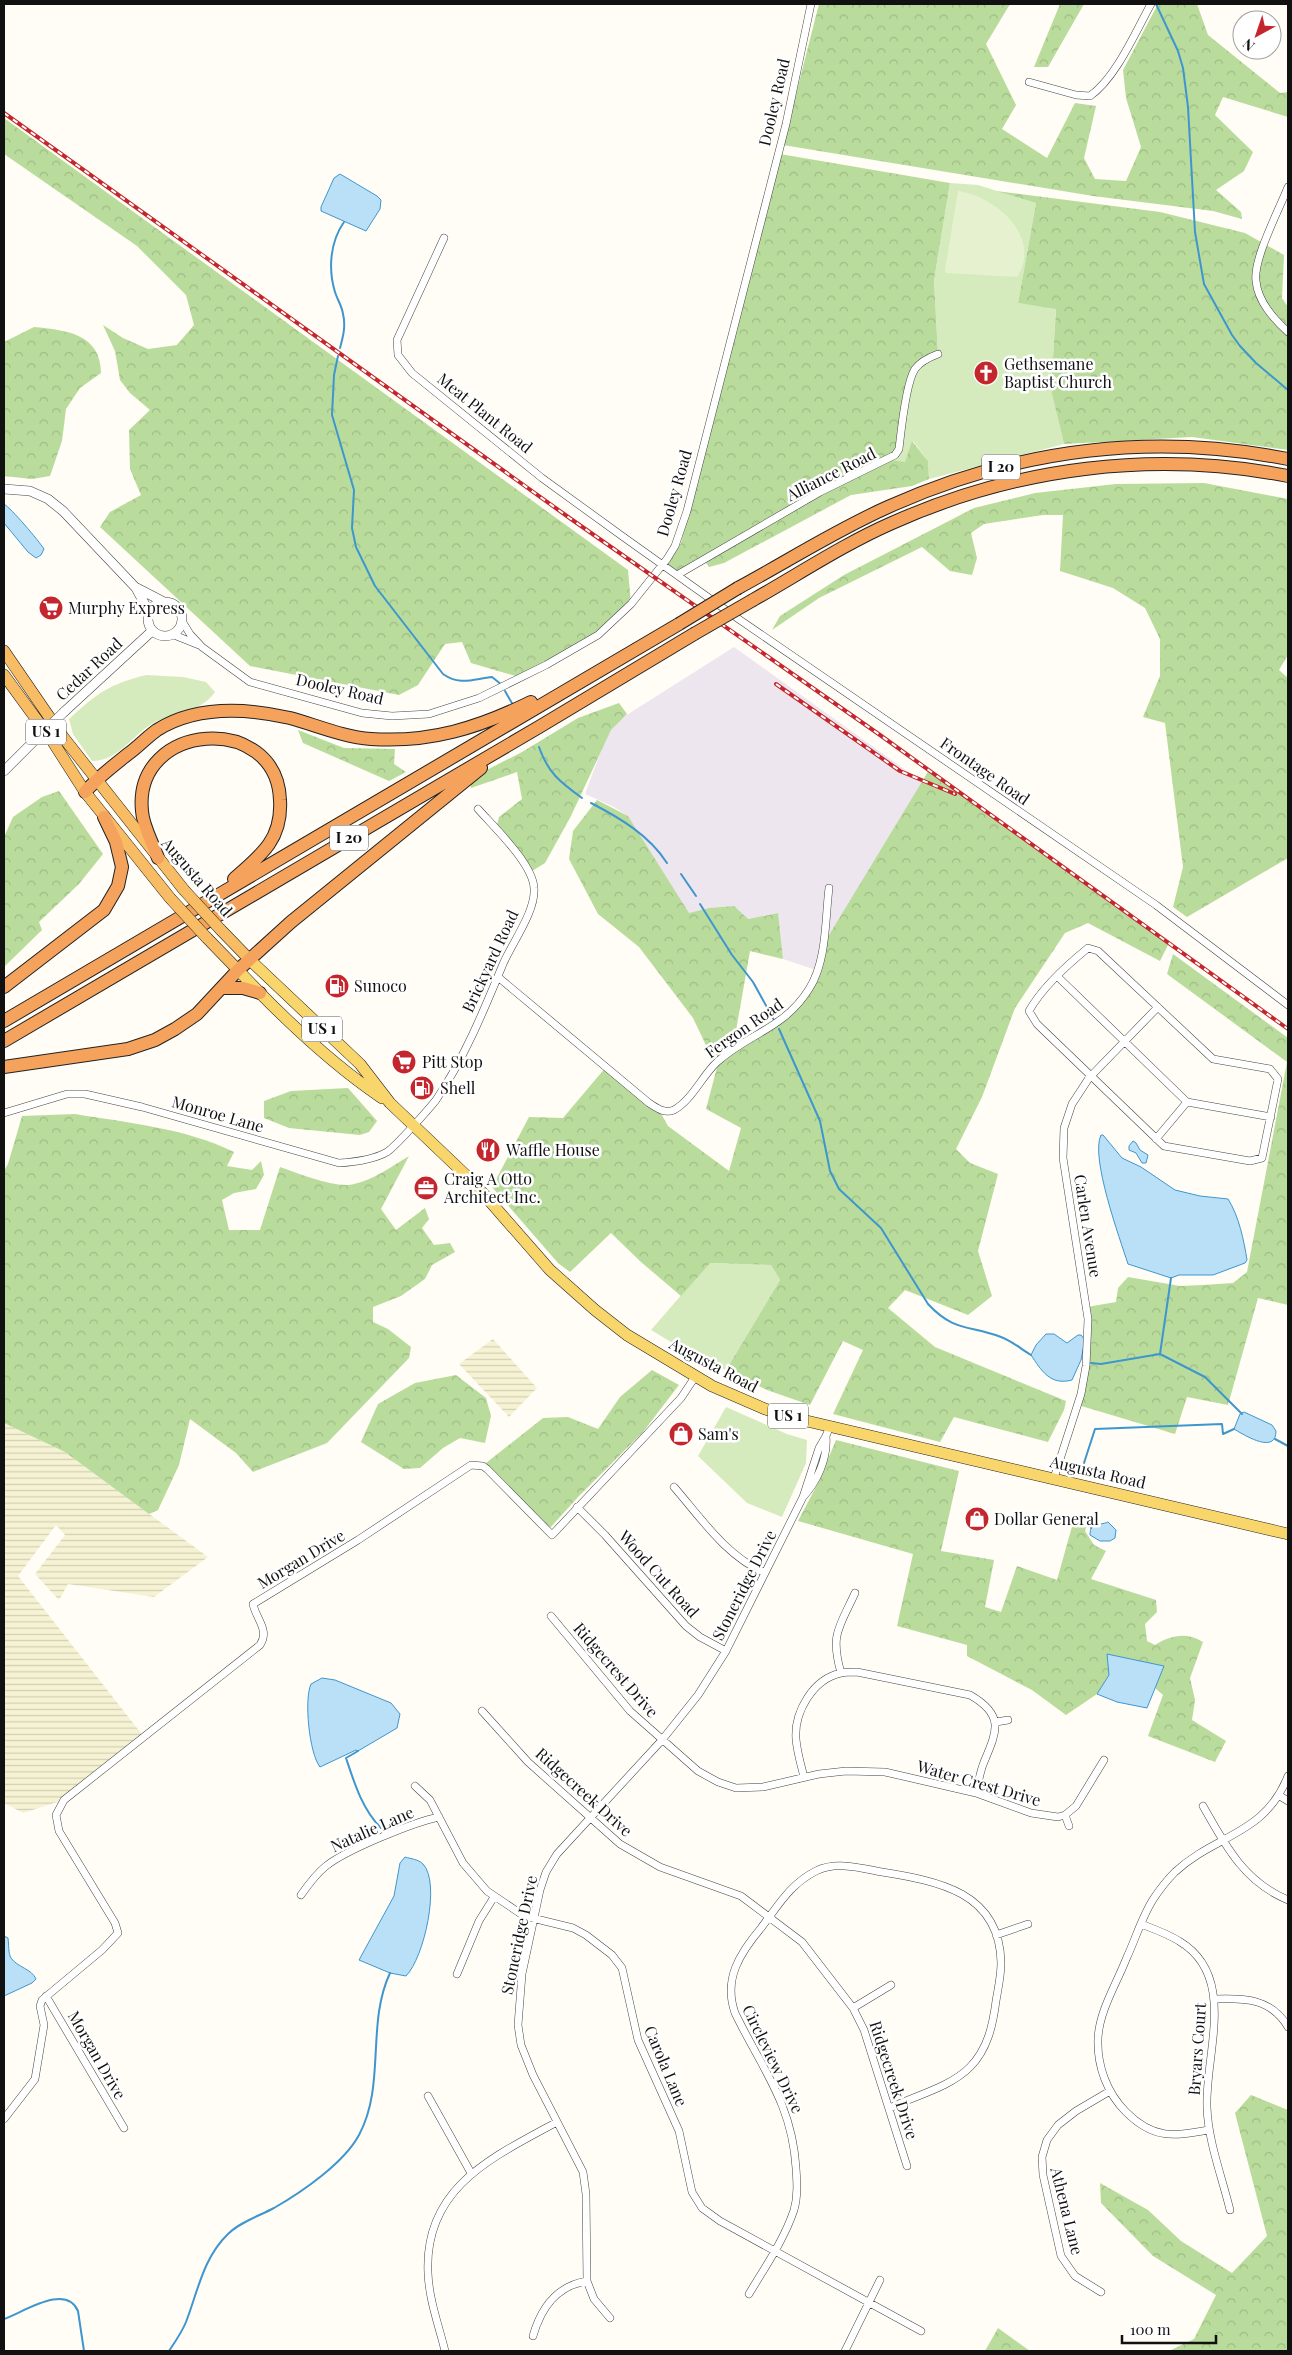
<svg xmlns="http://www.w3.org/2000/svg" width="1292" height="2355" font-family="'Playfair Display',serif">
  <defs>
    <pattern id="farmland-rules" width="6" height="5" patternUnits="userSpaceOnUse" patternTransform="scale(1.25)"><rect width="6" height="5" fill="#f6f3d4"/><path d="M0 2.5h6" fill="none" stroke="#d2cfb5"/></pattern>
    <pattern id="forest-crowns" width="20" height="18" patternUnits="userSpaceOnUse" patternTransform="scale(1.25)"><rect width="20" height="18" fill="#b9dc9c"/><path d="M2 6a3 3 0 1 1 6 0M12 15a3 3 0 1 1 6 0" fill="none" stroke="#9ebc85"/></pattern>
  </defs>
  <rect width="100%" height="100%" fill="#fffdf5"/>
  <path fill="#eee6ef" d="M734,647L928,786L819,971L783,959L777,913L748,919L709,908L689,914L628,816L614,807L585,794L601,751L614,723Z"/>
  <path fill="url(#farmland-rules)" d="M493,1339L537,1388L509,1417L459,1364Z
    M4,1423L65,1452L208,1557L154,1597L68,1584L59,1600L35,1574L65,1535L56,1525L18,1576L144,1737L64,1800L23,1813L4,1803Z"/>
  <path fill="#d5ebbd" d="M950,183L978,185L1036,203L1018,303L1056,308L1051,390L1064,444L929,479L928,461L913,441L905,463L889,460L914,370L938,354L934,280Z
    M146,675L183,677L206,682L215,692C199,715 169,711 147,727C129,740 116,761 92,761L73,734L69,719C98,693 107,685 146,675Z
    M709,1263L771,1265L780,1280L726,1370L701,1360L651,1330Z
    M726,1407L787,1434L807,1440L806,1463L782,1517L747,1503L698,1456Z"/>
  <path fill="url(#forest-crowns)" d="M819,4H1010L986,44L1016,105L1002,129L1047,158L1075,103L1096,106L1084,158L1095,179L1126,181L1141,147L1126,98L1123,70L1158,4H1197L1208,35L1280,93L1288,92V117L1223,97L1215,115L1253,152L1244,171L1216,190L1241,212L1242,219L1213,211L1093,196L783,145Z
    M1060,4H1084L1048,67H1034Z
    M4,118L628,570L631,604L598,635L519,677L471,663L462,642L445,644L418,685L399,695L250,666L100,527L110,512L141,495L130,469L129,430L150,410L130,393L120,380L115,351L103,325L123,338L148,349L177,345L194,325L186,295L137,246L4,154Z
    M780,154L950,183L934,280L938,354L914,370L899,441L890,460L905,462L912,441L928,461L929,479L912,486L851,495L724,563L709,567L702,557L677,571L667,564L681,543Z
    M996,191L1160,212L1245,233L1284,255L1282,298L1288,307V450L1192,437L1064,444L1051,390L1056,309L1018,303L1036,203Z
    M34,327C66,330 101,334 101,373L80,388L66,409L62,441L50,476L32,479L4,476V342Z
    M1204,483L1288,499V655L1279,670L1288,678V858L1187,917L1173,907L1183,867L1165,723L1143,717L1160,676V639L1145,608L1113,588L1060,571L1063,515H1043L984,524L971,533L977,558L972,575L950,571L922,547L819,598L772,630L780,616L844,575L974,508L1035,493L1116,484Z
    M619,703L627,714L611,730L571,816L545,863L529,873L496,829L499,817L522,799L517,772L471,788L469,779L522,752L578,718Z
    M298,730L344,748L395,749L394,764L406,772L389,781L303,743Z
    M929,770L1169,943L1160,961L1088,923L1065,933L1015,1008L982,1097L956,1149L970,1163L998,1174L978,1251L992,1296L968,1315L905,1290L888,1308L935,1347L1066,1401L1064,1410L1048,1442L954,1417L940,1442L833,1414L863,1350L843,1341L810,1405L767,1390L726,1370L780,1280L771,1265L710,1263L681,1296L641,1262L611,1233L570,1272L558,1263L492,1187L529,1117L563,1118L606,1067L659,1110L668,1126L729,1171L741,1128L706,1109L719,1060L778,1023L809,989L823,945Z
    M59,791L103,854L79,884L39,922L42,930L4,967V837L13,817L42,797Z
    M597,800L628,816L689,913L709,908L734,906L748,919L778,913L783,959L750,951L734,1042L714,1062L693,1018L639,947L598,914L569,859L573,831Z
    M1173,954L1288,1038V1305L1258,1298L1228,1405L1187,1397L1175,1434L1078,1405L1081,1394L1087,1307L1116,1302L1118,1288L1128,1277L1180,1286L1203,1285L1233,1283L1247,1272L1287,1062L1167,974Z
    M348,1088L377,1121L369,1132L360,1135L289,1128L264,1118V1101L291,1091Z
    M75,1114C129,1123 185,1128 234,1152L227,1166L252,1170L261,1161L264,1175L256,1189L234,1193L222,1200L229,1230H260L280,1167C297,1173 337,1189 354,1184C374,1180 392,1166 409,1156L381,1209L396,1230L425,1208L429,1219L422,1228L434,1245L450,1243L455,1252L432,1265L425,1279L401,1296L373,1307V1322L388,1329L411,1347L409,1358L327,1443L253,1472L236,1453L190,1419L179,1465L158,1510L149,1514L65,1452L4,1423V1171L8,1164L22,1116Z
    M652,1370L679,1385L643,1432L579,1496L549,1529L486,1463L543,1418L568,1417L598,1429L620,1397Z
    M456,1375L486,1398L491,1416L485,1443L460,1438L443,1448L420,1468L404,1469L361,1442L378,1404L415,1383Z
    M836,1440L959,1471L941,1551L994,1560L985,1607L1001,1612L1017,1566L1057,1580L1073,1523L1088,1521L1085,1531L1094,1545L1106,1551L1091,1579L1156,1600L1157,1612L1145,1624L1147,1641L1155,1645C1171,1635 1187,1632 1203,1642L1190,1678L1195,1700L1192,1720L1226,1741L1215,1762L1148,1736L1163,1695L1155,1688L1163,1666L1109,1675L1097,1694L1066,1715L1032,1690L967,1656V1645L897,1626L913,1554L798,1521L817,1485Z
    M1251,2095L1288,2110V2351H1169L1194,2339L1216,2295L1153,2256L1101,2203L1100,2183L1148,2210L1181,2241L1232,2273L1267,2236L1235,2113Z
    M998,2328L1030,2351H985Z"/>
  <path fill="#e6f2cf" d="M958,191C995,196 1043,237 1017,277L946,273L945,270Z"/>
  <path fill="#b9e0f7" stroke="#3f96cf" d="M340,174L377,196L381,200L380,209L366,231L321,211V207L334,178Z
    M4,504C11,508 39,541 44,549L41,555L36,558L28,552L4,523Z
    M1101,1135H1103L1122,1158L1141,1167L1175,1190L1200,1196L1228,1199C1239,1216 1244,1241 1247,1260L1245,1263L1213,1275H1179L1171,1278L1128,1264C1120,1239 1090,1157 1101,1135Z
    M1133,1141L1136,1143L1140,1150L1148,1155L1146,1163H1142L1136,1153L1129,1150V1146Z
    M1046,1334H1054L1067,1343L1078,1335H1081L1085,1340L1081,1360L1072,1380C1050,1386 1041,1370 1031,1355L1036,1345Z
    M1244,1412L1272,1425L1276,1431C1276,1455 1244,1435 1234,1429L1240,1414Z
    M1108,1522L1116,1530L1115,1538L1110,1541H1100L1090,1535C1090,1522 1099,1526 1108,1522Z
    M1107,1654L1164,1666L1147,1708L1117,1702L1097,1694L1109,1675Z
    M322,1678L335,1680L391,1703L400,1714L397,1728L358,1751L356,1750L320,1767C309,1753 304,1699 311,1684Z
    M405,1857C411,1859 418,1859 423,1864C441,1883 424,1958 406,1976L390,1973L359,1960L394,1896L400,1863Z
    M4,1936L8,1938C9,1944 8,1953 11,1958C17,1967 32,1969 36,1979L32,1983L4,1996Z"/>
  <g fill="none" stroke-linecap="round" stroke-linejoin="round">
    <path stroke="#3f96cf" stroke-width="2" d="M1156,4L1178,51L1183,68L1188,107L1195,232L1204,284L1232,335L1240,346L1256,363L1288,390
      M340,348C343,337 346,326 343,314C342,306 337,299 335,292C328,269 330,242 344,222
      M338,356L334,375L332,415L354,490L352,528L356,547L375,586L443,674C460,686 473,679 492,677L502,685
      M505,691L513,705
      M539,747C548,773 560,782 582,798
      M591,803C620,818 649,835 667,863
      M681,874L696,896
      M700,904L732,955L753,982L774,1020
      M779,1029L820,1121L830,1171L839,1189L881,1228L928,1304C954,1332 969,1325 1001,1337C1012,1341 1021,1349 1031,1355
      M1160,1354L1171,1278
      M1091,1363L1101,1364L1160,1354L1205,1377L1242,1414
      M1275,1439L1288,1446
      M1084,1463L1095,1429L1222,1424L1223,1434L1234,1429
      M1091,1518V1528
      M358,1751L346,1758C354,1782 362,1809 381,1828
      M4,2319C24,2312 66,2283 78,2311L84,2351
      M169,2351C175,2342 182,2332 186,2322C198,2291 203,2258 228,2234C240,2222 259,2216 274,2208C302,2192 344,2163 359,2135C386,2085 366,2024 390,1973"/>
    <defs>
      <path id="minor" d="M1029,82L1076,95L1090,96C1116,78 1136,31 1151,4
        M1288,187C1279,210 1253,259 1256,281C1258,302 1274,319 1288,332
        M444,238L397,340L398,355L412,373L542,478L622,536L740,620L1156,905L1288,1005
        M677,575L820,492L895,455L899,449C901,431 906,382 915,369C920,362 930,357 938,354
        M182,621L190,634L202,647L250,682L362,713L392,716L429,714L479,698L546,665L598,635L631,604L667,559L675,546L687,511L786,124L811,4
        M174,635L199,645
        M1088,948L1098,951L1213,1059L1270,1069L1278,1079L1262,1158L1250,1161L1164,1146L1037,1024L1029,1011C1042,988 1067,965 1088,948Z
        M498,977L649,1103C657,1108 664,1114 674,1110C692,1100 702,1076 717,1062C749,1033 784,1029 809,989C827,961 825,920 829,888
        M1058,977L1187,1102L1271,1117
        M4,1113L67,1094H85L142,1107L339,1163C355,1162 373,1160 387,1152C396,1146 429,1109 436,1100C464,1059 484,1010 503,964C512,943 536,911 534,888C533,864 494,827 478,809
        M1156,1139L1187,1102
        M826,1436C828,1458 817,1482 803,1497L819,1448L826,1436L830,1426
        M1054,1478L1081,1394L1086,1366L1088,1319L1063,1158L1064,1128L1072,1104L1089,1078L1158,1007
        M674,1487C701,1518 726,1556 765,1573
        M577,1507L605,1535L686,1626L700,1637L726,1651
        M551,1616L630,1711L698,1771L718,1782L736,1788L763,1787L819,1774L846,1771L885,1772L976,1793L1031,1813L1058,1817L1065,1815L1076,1806L1104,1760
        M841,1673C830,1634 839,1628 855,1593
        M482,1711L528,1762L620,1844L660,1867L741,1896L802,1942L853,2008L864,2030L907,2166
        M996,1722L1008,1720
        M804,1777C801,1765 797,1752 796,1739C794,1712 813,1679 841,1673C846,1672 852,1672 857,1672L970,1695C1005,1715 997,1731 984,1762C980,1772 978,1783 976,1793
        M415,1786L430,1800L463,1863L487,1891L524,1916L573,1928L586,1935L612,1955L622,1968L638,2040L679,2131L692,2192L702,2208L720,2221L921,2331
        M1280,1796L1288,1801
        M1203,1806C1225,1845 1244,1882 1288,1900
        M1065,1815L1069,1826
        M301,1895C308,1885 316,1874 326,1866C346,1850 414,1822 439,1817
        M1141,1924C1154,1929 1168,1934 1179,1941C1238,1976 1205,2053 1207,2107C1208,2141 1222,2177 1230,2210
        M996,1935L1028,1924
        M457,1974L479,1921L494,1897
        M46,1996L124,2128
        M1215,1999C1244,1998 1271,1998 1288,2027
        M853,2008L891,1985
        M428,2096L471,2173
        M4,2119L35,2079L44,2025L40,2006L42,2000L102,1950L118,1933L115,1923L59,1831L56,1815L64,1800L260,1645C270,1630 256,1619 253,1604L358,1540L471,1465L483,1466L487,1469L552,1535L681,1398L695,1377
        M1209,2130C1174,2136 1154,2140 1126,2112C1107,2093 1097,2066 1098,2039C1099,2011 1117,1983 1127,1957C1136,1938 1142,1916 1154,1898C1160,1889 1167,1880 1175,1872C1216,1834 1265,1835 1288,1776
        M1101,2292L1075,2276L1061,2256L1043,2175L1042,2157L1047,2140L1058,2125L1076,2111L1110,2091
        M749,2294C765,2267 784,2240 794,2210C798,2196 797,2182 796,2168C792,2103 762,2069 735,2013C723,1979 740,1953 761,1928C778,1906 790,1884 816,1871C836,1861 861,1868 882,1872C938,1881 1000,1892 1001,1963C1001,1976 998,1989 996,2001C993,2024 988,2049 970,2067C949,2088 916,2095 890,2108
        M610,2318L594,2299L587,2281L586,2194L583,2172L533,2075L521,2045L518,2025L522,1974L540,1890L546,1872L557,1854L662,1740L698,1695L726,1651L803,1497
        M533,2336C541,2308 556,2286 587,2281
        M445,2351C439,2326 429,2300 428,2273C424,2187 493,2157 557,2122
        M845,2351L880,2280"/>
      <path id="tertiary" d="M4,489L30,491L48,499L63,511L136,588L149,612
        M137,588L164,602
        M148 619a17 17 0 1 1 34 0a17 17 0 1 1-34 0Z
        M64,712L152,631
        M4,771L35,740"/>
      <path id="primary" d="M250,960L360,1064L390,1103L473,1182L550,1270L595,1310L627,1335L712,1386L765,1409L794,1418L1288,1534
        M238,970C282,1017 329,1062 382,1098"/>
      <path id="trunk" d="M4,651L63,737L184,890
        M4,675L53,742L85,792L170,898
        M220,929L250,960
        M206,937L238,970"/>
      <path id="motorway" d="M738,588C788,561 836,530 888,507C1017,449 1150,432 1288,459
        M753,600C799,574 844,544 892,523C1017,467 1154,450 1288,476
        M85,792C98,777 113,766 128,754C138,747 147,737 157,730C197,705 246,708 290,718C316,725 343,737 371,739C430,743 478,728 531,702
        M158,858C153,843 143,827 142,811C133,721 277,712 280,800C281,816 278,831 269,844C260,857 246,868 234,879
        M4,987L104,910L118,886L122,867L116,842L104,817
        M222,988H243L260,993
        M4,1021L679,624
        M4,1041L539,727L694,634
        M4,1067L128,1049L155,1040L175,1029L197,1014L238,970L291,922L481,768"/>
    </defs>
    <use href="#minor" stroke="#444" stroke-width="8"/>
    <use href="#tertiary" stroke="#444" stroke-width="10"/>
    <use href="#primary" stroke="#222" stroke-width="12"/>
    <use href="#trunk" stroke="#222" stroke-width="12"/>
    <use href="#motorway" stroke="#222" stroke-width="14"/>
    <use href="#minor" stroke="#fff" stroke-width="7"/>
    <use href="#tertiary" stroke="#fff" stroke-width="9"/>
    <use href="#primary" stroke="#f9d66b" stroke-width="11"/>
    <use href="#trunk" stroke="#f7bc64" stroke-width="11"/>
    <use href="#motorway" stroke="#f5a25d" stroke-width="12"/>
    <defs>
      <path id="rail" d="M4,113L571,519L880,735L1288,1029
        M776,684L900,771L955,794"/>
    </defs>
    <use href="#rail" stroke="#c4262e" stroke-width="4"/>
    <use href="#rail" stroke="#fff" stroke-width="2" stroke-dasharray="5.5" stroke-linecap="butt"/>
    <defs>
      <path id="tertiary-bridge" d="M35,740L64,712"/>
      <path id="trunk-bridge" d="M184,890L220,929
        M170,898L206,937"/>
      <path id="motorway-bridge" d="M679,624L738,588
        M694,634L753,600"/>
    </defs>
    <use href="#tertiary-bridge" stroke="#444" stroke-width="10" stroke-linecap="butt"/>
    <use href="#trunk-bridge" stroke="#222" stroke-width="12" stroke-linecap="butt"/>
    <use href="#motorway-bridge" stroke="#222" stroke-width="14" stroke-linecap="butt"/>
    <use href="#tertiary-bridge" stroke="#fff" stroke-width="9"/>
    <use href="#trunk-bridge" stroke="#f7bc64" stroke-width="11"/>
    <use href="#motorway-bridge" stroke="#f5a25d" stroke-width="12"/>
  </g>
  <defs>
    <symbol id="church-disc" viewBox="-11 -11 22 22"><circle r="9.5" fill="#c4262e" stroke="#fff"/><path d="M-1.2-6h2.4v3.5h3.3v2.4h-3.3V6h-2.4V-.1h-3.3v-2.4h3.3Z" fill="#fff"/></symbol>
    <symbol id="supermarket-disc" viewBox="-11 -11 22 22"><circle r="9.5" fill="#c4262e" stroke="#fff"/><path d="M-6-5.5h2.5l.6 2H6L4.5 2H-2.5L-4.4-4H-6ZM-1.5 3.2a1.3 1.3 0 1 0 .1 0ZM3 3.2a1.3 1.3 0 1 0 .1 0Z" fill="#fff"/></symbol>
    <symbol id="fuel-disc" viewBox="-11 -11 22 22"><circle r="9.5" fill="#c4262e" stroke="#fff"/><path d="M-5.5-6h7V0h2V4h1.3V-2.5L3-4.5l.8-.8L6-3V5H2.5V1h-1V6h-7ZM-4.2-4.7v3.2H.2V-4.7Z" fill="#fff"/></symbol>
    <symbol id="restaurant-disc" viewBox="-11 -11 22 22"><circle r="9.5" fill="#c4262e" stroke="#fff"/><path d="M-5-6h1v4h1v-4h1v4h1v-4h1v5L-1.5 .5V6h-2V.5L-5-1ZM5-6V6H3V1.5H1.5Q1.5-4 5-6Z" fill="#fff"/></symbol>
    <symbol id="office-disc" viewBox="-11 -11 22 22"><circle r="9.5" fill="#c4262e" stroke="#fff"/><path d="M-6-3h4V-5.5h4V-3h4V5H-6ZM-1-4.5V-3h2v-1.5ZM-6 0V1H6V0Z" fill="#fff"/></symbol>
    <symbol id="shop-disc" viewBox="-11 -11 22 22"><circle r="9.5" fill="#c4262e" stroke="#fff"/><path d="M-5-2.5h2.3a2.7 3.5 0 0 1 5.4 0H5L5.5 6h-11ZM-1.5-2.5h3a1.5 2.3 0 0 0-3 0Z" fill="#fff"/></symbol>
  </defs>
  <g fill-rule="evenodd">
    <use href="#church-disc" x="972" y="359" width="28" height="28"/>
    <use href="#supermarket-disc" x="37" y="594" width="28" height="28"/>
    <use href="#fuel-disc" x="323" y="972" width="28" height="28"/>
    <use href="#supermarket-disc" x="390" y="1048" width="28" height="28"/>
    <use href="#fuel-disc" x="408" y="1074" width="28" height="28"/>
    <use href="#restaurant-disc" x="474" y="1136" width="28" height="28"/>
    <use href="#office-disc" x="412" y="1174" width="28" height="28"/>
    <use href="#shop-disc" x="667" y="1420" width="28" height="28"/>
    <use href="#shop-disc" x="963" y="1505" width="28" height="28"/>
  </g>
  <g text-anchor="middle" stroke-width="5" stroke-linejoin="round" paint-order="stroke">
    <g fill="#fff" stroke="#585858" stroke-width="1">
      <rect x="982" y="454.5" width="38" height="25" rx="4"/>
      <rect x="26" y="719.5" width="40" height="25" rx="4"/>
      <rect x="330" y="825.5" width="38" height="25" rx="4"/>
      <rect x="302" y="1016.5" width="40" height="25" rx="4"/>
      <rect x="768" y="1403.5" width="40" height="25" rx="4"/>
    </g>
    <g font-size="15" font-weight="bold" fill="#111">
      <text x="1001" y="472">I 20</text>
      <text x="46" y="737">US 1</text>
      <text x="349" y="843">I 20</text>
      <text x="322" y="1034">US 1</text>
      <text x="788" y="1421">US 1</text>
    </g>
    <g font-size="16" fill="#111" stroke="#fff">
      <text transform="translate(774 102) rotate(-77)" y="6">Dooley Road</text>
      <text transform="translate(485 413) rotate(39)" y="6">Meat Plant Road</text>
      <text transform="translate(831 474) rotate(-27)" y="6">Alliance Road</text>
      <text transform="translate(674 493) rotate(-74)" y="6">Dooley Road</text>
      <text transform="translate(89 669) rotate(-43)" y="6">Cedar Road</text>
      <text transform="translate(340 689) rotate(13)" y="6">Dooley Road</text>
      <text transform="translate(985 771) rotate(35)" y="6">Frontage Road</text>
      <text transform="translate(197 877) rotate(49)" y="6">Augusta Road</text>
      <text transform="translate(490 961) rotate(-65)" y="6">Brickyard Road</text>
      <text transform="translate(744 1028) rotate(-35)" y="6">Fergon Road</text>
      <text transform="translate(218 1114) rotate(16)" y="6">Monroe Lane</text>
      <text transform="translate(1088 1226) rotate(81)" y="6">Carlen Avenue</text>
      <text transform="translate(714 1365) rotate(28)" y="6">Augusta Road</text>
      <text transform="translate(1098 1472) rotate(13)" y="6">Augusta Road</text>
      <text transform="translate(301 1559) rotate(-31)" y="6">Morgan Drive</text>
      <text transform="translate(659 1574) rotate(48)" y="6">Wood Cut Road</text>
      <text transform="translate(744 1585) rotate(-63)" y="6">Stoneridge Drive</text>
      <text transform="translate(616 1670) rotate(49)" y="6">Ridgecrest Drive</text>
      <text transform="translate(979 1783) rotate(16)" y="6">Water Crest Drive</text>
      <text transform="translate(584 1792) rotate(42)" y="6">Ridgecreek Drive</text>
      <text transform="translate(372 1829) rotate(-24)" y="6">Natalie Lane</text>
      <text transform="translate(519 1935) rotate(-78)" y="6">Stoneridge Drive</text>
      <text transform="translate(1197 2049) rotate(-86)" y="6">Bryars Court</text>
      <text transform="translate(97 2055) rotate(60)" y="6">Morgan Drive</text>
      <text transform="translate(773 2059) rotate(64)" y="6">Circleview Drive</text>
      <text transform="translate(666 2066) rotate(67)" y="6">Carola Lane</text>
      <text transform="translate(894 2080) rotate(72)" y="6">Ridgecreek Drive</text>
      <text transform="translate(1067 2211) rotate(76)" y="6">Athena Lane</text>
    </g>
    <g font-size="16" fill="#111" stroke="#fff" text-anchor="start">
      <text x="1004" y="370">Gethsemane<tspan x="1004" dy="18">Baptist Church</tspan></text>
      <text x="68" y="614">Murphy Express</text>
      <text x="354" y="992">Sunoco</text>
      <text x="422" y="1068">Pitt Stop</text>
      <text x="440" y="1094">Shell</text>
      <text x="506" y="1156">Waffle House</text>
      <text x="444" y="1185">Craig A Otto<tspan x="444" dy="18">Architect Inc.</tspan></text>
      <text x="698" y="1440">Sam's</text>
      <text x="994" y="1525">Dollar General</text>
    </g>
  </g>
  <rect width="1292" height="2355" fill="none" stroke="#111111" stroke-width="10"/>
  <g transform="translate(1257 35) rotate(220)"><circle r="24" fill="#ffffff" stroke="#a0a0a0"/>
  <path d="M0-4L9 19L0 12L-9 19Z" fill="#c4262e"/>
  <text y="-8" font-size="14" font-weight="bold" text-anchor="middle" fill="#111111">N</text>
  </g>
  <path d="M1122 2335v8h94v-8" fill="none" stroke="#111111" stroke-width="2.5"/>
  <text x="1130" y="2335" font-size="15" fill="#111111" stroke="#ffffff" stroke-width="4" paint-order="stroke">100 m</text>
</svg>
